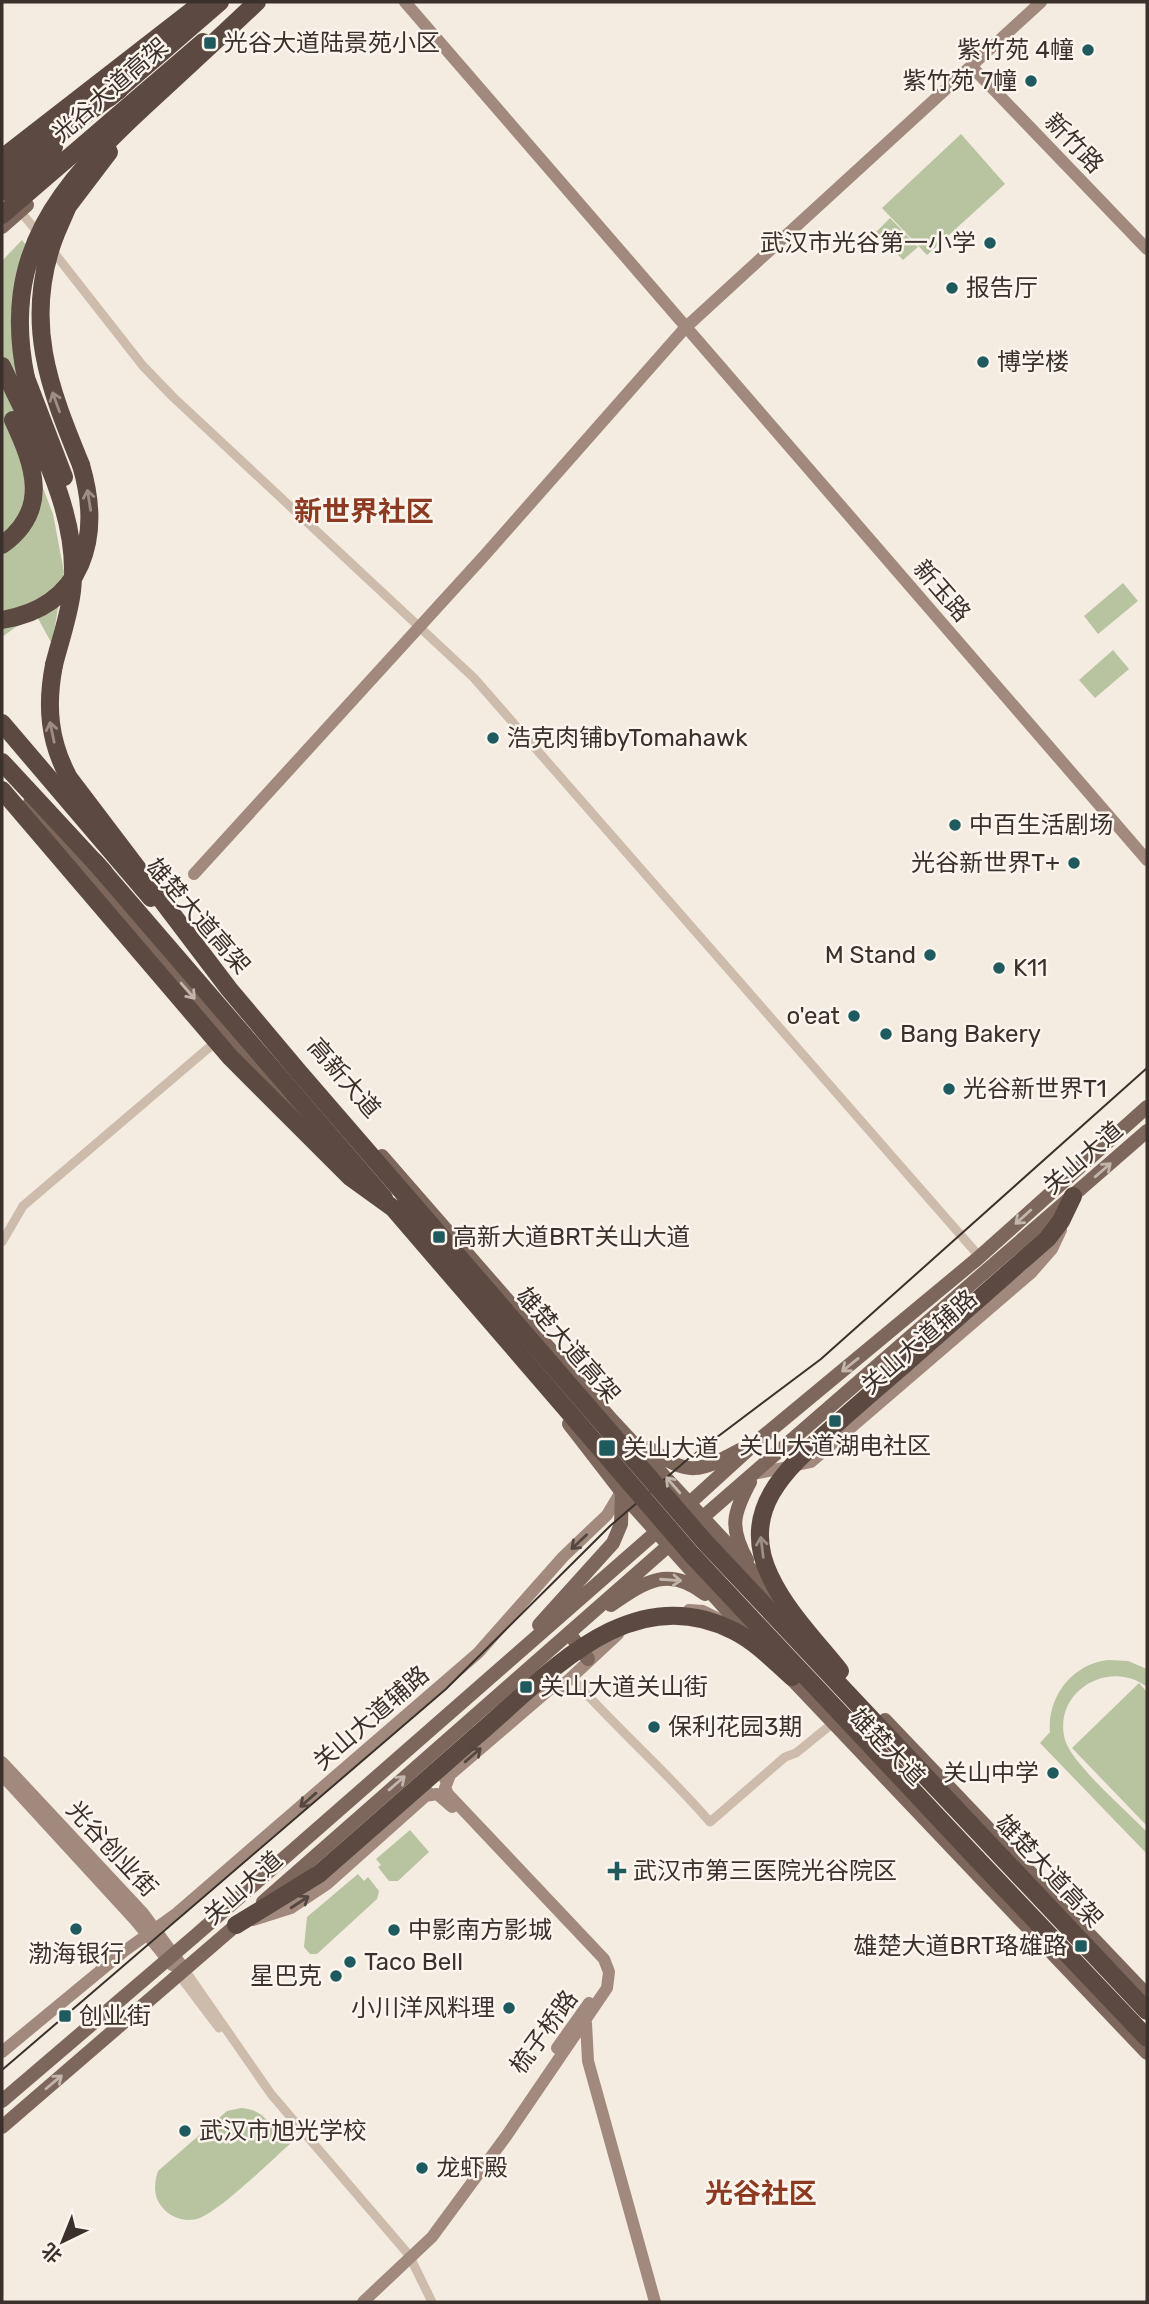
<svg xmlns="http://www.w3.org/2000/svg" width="1149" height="2304" font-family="Rubik,'Noto Sans SC',sans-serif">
  <rect width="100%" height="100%" fill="#f4ebe1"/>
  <path fill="#b8c4a0" d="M961,134L1005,184L927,255L882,208Z
    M890,218L918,247L903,260L876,232Z
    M22,240L33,254L26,355L30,454L53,514L64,572L52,644L35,613L2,637V261Z
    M1123,583L1138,601L1098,634L1084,616Z
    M1113,650L1129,669L1095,698L1079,680Z
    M1108,1660L1128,1661L1147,1669V1687C1110,1658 1052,1691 1065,1740C1072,1764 1128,1812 1147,1832V1854L1040,1743L1050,1732C1047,1697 1072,1664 1108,1660Z
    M1139,1683L1147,1692V1826L1072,1748Z
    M410,1830L429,1852L398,1881H389L378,1867L381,1865L376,1859Z
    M358,1874L364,1881L368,1877L379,1891L377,1899L317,1954H310L304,1947L307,1917Z
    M241,2108C261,2109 273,2122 276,2142L285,2134L292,2142C272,2160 222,2209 200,2218C186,2223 171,2218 162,2207C153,2196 154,2183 158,2171L227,2111Z"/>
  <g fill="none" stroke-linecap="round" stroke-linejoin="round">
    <path stroke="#cdbbac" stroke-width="9" d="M20,211L39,234
      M52,250L143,366L173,397L474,678L979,1256
      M2,1242L23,1206L219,1039
      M571,1677C615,1727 666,1771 710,1822L785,1757L796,1753L833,1723
      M185,1970L271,2094L409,2255L432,2302
      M179,1975L219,2028"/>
    <path stroke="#a18a7d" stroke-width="12" d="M405,2L1147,860
      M972,67L1147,249
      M194,874L484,556L685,328L1041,2
      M754,1474L811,1462L1031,1273L1052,1249L1061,1230
      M689,1610L703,1611L733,1626
      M2,1762L143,1913L185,1970
      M2,1775L135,1920L172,1965
      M445,1779L550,1689L560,1688L618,1634
      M425,1796L437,1794L452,1807
      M253,1920L291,1908L327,1884L429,1793
      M586,2023L588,2061L655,2302
      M557,2048L589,2003
      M2,2052L123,1952L177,1913L478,1653L563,1557L607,1515L622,1490
      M363,2302L432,2237L507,2135L607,1988L609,1972L604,1959L448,1794L445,1788L450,1775"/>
    <path stroke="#7d675c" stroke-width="14" d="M2,227L27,205
      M30,803L134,929L300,1116
      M382,1156L612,1420L757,1576L779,1605
      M569,1424L627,1499L751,1637
      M649,1448C689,1477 699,1472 740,1450
      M683,1509L760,1439L977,1259L1147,1107
      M695,1524L1147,1131
      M747,1560C729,1527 733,1514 750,1482
      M611,1605C645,1582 668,1565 705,1594
      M539,1625L613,1543L621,1524L622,1490
      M569,1633L588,1659
      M785,1672L1147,2053
      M885,1720L1147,1995
      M263,1902L676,1539
      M2,2101L195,1936L662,1527
      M2,2127L242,1920"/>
    <path stroke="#5c4a42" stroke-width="18" d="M109,98L220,2
      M2,158L203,2
      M2,192L54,147
      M2,215L203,42
      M55,236L68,206L109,152
      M2,366C34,435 81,512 72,591C69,616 60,641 54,665
      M26,378L64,477
      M2,545C51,510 34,465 13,420
      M2,620C85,606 102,536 81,465
      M2,723L151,898
      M94,861L384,1198
      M905,1364L1048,1238L1061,1221L1073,1196
      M912,1762L1147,2011
      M977,1859L1147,2038
      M236,1925L319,1874L474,1738"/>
    <path stroke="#3b302b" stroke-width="2" d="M2,2070L446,1689L610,1526L688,1459L821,1359L1147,1068"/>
    <path stroke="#5c4a42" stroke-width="18" d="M2,176L119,90
      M55,236C23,321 49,387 81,465
      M26,378C0,253 60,185 144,107C182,72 220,37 257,2
      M54,665C46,706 49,741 69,778L229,989L298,1071L705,1542L912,1762
      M2,762L104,872
      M2,790L230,1057L350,1177L393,1208L692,1555L977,1859
      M840,1671C816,1641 787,1612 770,1576C738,1510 787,1468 832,1428C856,1406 881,1385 905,1364
      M474,1738C546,1677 629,1577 734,1631C756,1642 774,1661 792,1677"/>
  </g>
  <defs><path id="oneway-shaft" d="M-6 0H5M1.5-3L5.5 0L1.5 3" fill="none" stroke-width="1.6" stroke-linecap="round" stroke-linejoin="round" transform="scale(1.75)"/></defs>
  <g stroke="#9c8e87">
    <use href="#oneway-shaft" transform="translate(56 402) rotate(-110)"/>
    <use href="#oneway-shaft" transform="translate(89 500) rotate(-99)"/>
    <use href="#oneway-shaft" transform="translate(52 732) rotate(-102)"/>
    <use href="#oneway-shaft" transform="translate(762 1547) rotate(-97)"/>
  </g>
  <g stroke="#c2b5ac">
    <use href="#oneway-shaft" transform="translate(188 991) rotate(49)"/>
    <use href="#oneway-shaft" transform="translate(1103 1170) rotate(-41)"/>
    <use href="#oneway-shaft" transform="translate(1023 1217) rotate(138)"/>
    <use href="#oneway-shaft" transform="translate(850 1365) rotate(141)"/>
    <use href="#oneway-shaft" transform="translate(673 1485) rotate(-131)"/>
    <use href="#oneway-shaft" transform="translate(671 1580) rotate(4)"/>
    <use href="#oneway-shaft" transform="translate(397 1783) rotate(-41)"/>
    <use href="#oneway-shaft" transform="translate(54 2082) rotate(-40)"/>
  </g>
  <g stroke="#544640">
    <use href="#oneway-shaft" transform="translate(579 1542) rotate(137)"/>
    <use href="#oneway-shaft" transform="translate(473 1755) rotate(-41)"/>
    <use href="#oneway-shaft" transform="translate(308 1800) rotate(139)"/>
    <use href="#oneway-shaft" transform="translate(300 1902) rotate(-33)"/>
  </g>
  <g fill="#1f5a5e" stroke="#fbf5ee" stroke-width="2.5">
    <rect x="203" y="36" width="14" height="14" rx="3.5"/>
    <circle cx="1088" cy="50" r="7"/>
    <circle cx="1031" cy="81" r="7"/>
    <circle cx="990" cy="243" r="7"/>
    <circle cx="952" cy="288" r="7"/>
    <circle cx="983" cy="362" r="7"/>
    <circle cx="493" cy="738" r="7"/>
    <circle cx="955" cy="825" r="7"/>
    <circle cx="1074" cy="863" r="7"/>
    <circle cx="930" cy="955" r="7"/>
    <circle cx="999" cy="968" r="7"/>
    <circle cx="854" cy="1016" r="7"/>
    <circle cx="886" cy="1034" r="7"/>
    <circle cx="949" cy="1089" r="7"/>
    <rect x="432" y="1230" width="14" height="14" rx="3.5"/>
    <rect x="828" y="1414" width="14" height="14" rx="3.5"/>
    <rect x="598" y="1439" width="18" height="18" rx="3.5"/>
    <rect x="519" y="1680" width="14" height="14" rx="3.5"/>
    <circle cx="654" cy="1727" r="7"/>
    <circle cx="1053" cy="1773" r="7"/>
    <path d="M613.5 1860.5h7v7h7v7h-7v7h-7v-7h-7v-7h7z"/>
    <circle cx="76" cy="1929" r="7"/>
    <circle cx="394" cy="1930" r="7"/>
    <rect x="1074" y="1939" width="14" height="14" rx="3.5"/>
    <circle cx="350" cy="1962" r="7"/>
    <circle cx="336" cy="1976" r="7"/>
    <circle cx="509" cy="2008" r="7"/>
    <rect x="58" y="2009" width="14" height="14" rx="3.5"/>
    <circle cx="185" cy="2131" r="7"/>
    <circle cx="422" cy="2168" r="7"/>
  </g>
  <g text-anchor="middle" stroke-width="5" stroke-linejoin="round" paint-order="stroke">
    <g font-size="24" fill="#3b302b" stroke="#fbf5ee" text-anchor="start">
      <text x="224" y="51">光谷大道陆景苑小区</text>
      <text x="1074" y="58" text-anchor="end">紫竹苑 4幢</text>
      <text x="1017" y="89" text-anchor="end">紫竹苑 7幢</text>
      <text x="976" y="251" text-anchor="end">武汉市光谷第一小学</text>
      <text x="966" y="296">报告厅</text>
      <text x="997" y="370">博学楼</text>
      <text x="507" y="746">浩克肉铺byTomahawk</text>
      <text x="969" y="833">中百生活剧场</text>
      <text x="1060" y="871" text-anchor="end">光谷新世界T+</text>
      <text x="916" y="963" text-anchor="end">M Stand</text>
      <text x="1013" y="976">K11</text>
      <text x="840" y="1024" text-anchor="end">o'eat</text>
      <text x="900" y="1042">Bang Bakery</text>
      <text x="963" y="1097">光谷新世界T1</text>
      <text x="453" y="1245">高新大道BRT关山大道</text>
      <text x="835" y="1454" text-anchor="middle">关山大道湖电社区</text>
      <text x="623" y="1456">关山大道</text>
      <text x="540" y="1695">关山大道关山街</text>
      <text x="668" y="1735">保利花园3期</text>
      <text x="1039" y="1781" text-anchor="end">关山中学</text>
      <text x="633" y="1879">武汉市第三医院光谷院区</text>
      <text x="408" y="1938">中影南方影城</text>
      <text x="1067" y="1954" text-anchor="end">雄楚大道BRT珞雄路</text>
      <text x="76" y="1962" text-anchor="middle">渤海银行</text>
      <text x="364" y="1970">Taco Bell</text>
      <text x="322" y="1984" text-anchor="end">星巴克</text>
      <text x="495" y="2016" text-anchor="end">小川洋风料理</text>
      <text x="79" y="2024">创业街</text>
      <text x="199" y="2139">武汉市旭光学校</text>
      <text x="436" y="2176">龙虾殿</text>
    </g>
    <g font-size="24" fill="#3b302b" stroke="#fbf5ee">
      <text transform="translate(110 90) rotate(-41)" y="8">光谷大道高架</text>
      <text transform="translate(1074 143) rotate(46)" y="8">新竹路</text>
      <text transform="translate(942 591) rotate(49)" y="8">新玉路</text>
      <text transform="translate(198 916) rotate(49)" y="8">雄楚大道高架</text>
      <text transform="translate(344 1078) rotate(49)" y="8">高新大道</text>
      <text transform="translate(1083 1158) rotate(-41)" y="8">关山大道</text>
      <text transform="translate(919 1342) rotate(-41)" y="8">关山大道辅路</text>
      <text transform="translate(568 1345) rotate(49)" y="8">雄楚大道高架</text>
      <text transform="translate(371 1718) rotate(-41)" y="8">关山大道辅路</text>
      <text transform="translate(887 1747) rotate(46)" y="8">雄楚大道</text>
      <text transform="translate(112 1849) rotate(47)" y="8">光谷创业街</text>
      <text transform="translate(1049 1871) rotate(47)" y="8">雄楚大道高架</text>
      <text transform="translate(243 1888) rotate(-42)" y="8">关山大道</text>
      <text transform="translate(544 2032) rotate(-54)" y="8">梳子桥路</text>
    </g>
    <g font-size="28" font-weight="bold" fill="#8c3b22" stroke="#fbf5ee">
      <text x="364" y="521">新世界社区</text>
      <text x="761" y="2203">光谷社区</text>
    </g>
  </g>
  <rect width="1149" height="2304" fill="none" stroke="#3b302b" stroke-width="7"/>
  <g transform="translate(63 2241) rotate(223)" stroke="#fbf5ee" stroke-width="5" paint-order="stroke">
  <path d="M0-5L12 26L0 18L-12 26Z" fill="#3b302b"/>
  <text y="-10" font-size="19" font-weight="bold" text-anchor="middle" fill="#3b302b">北</text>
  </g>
</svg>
